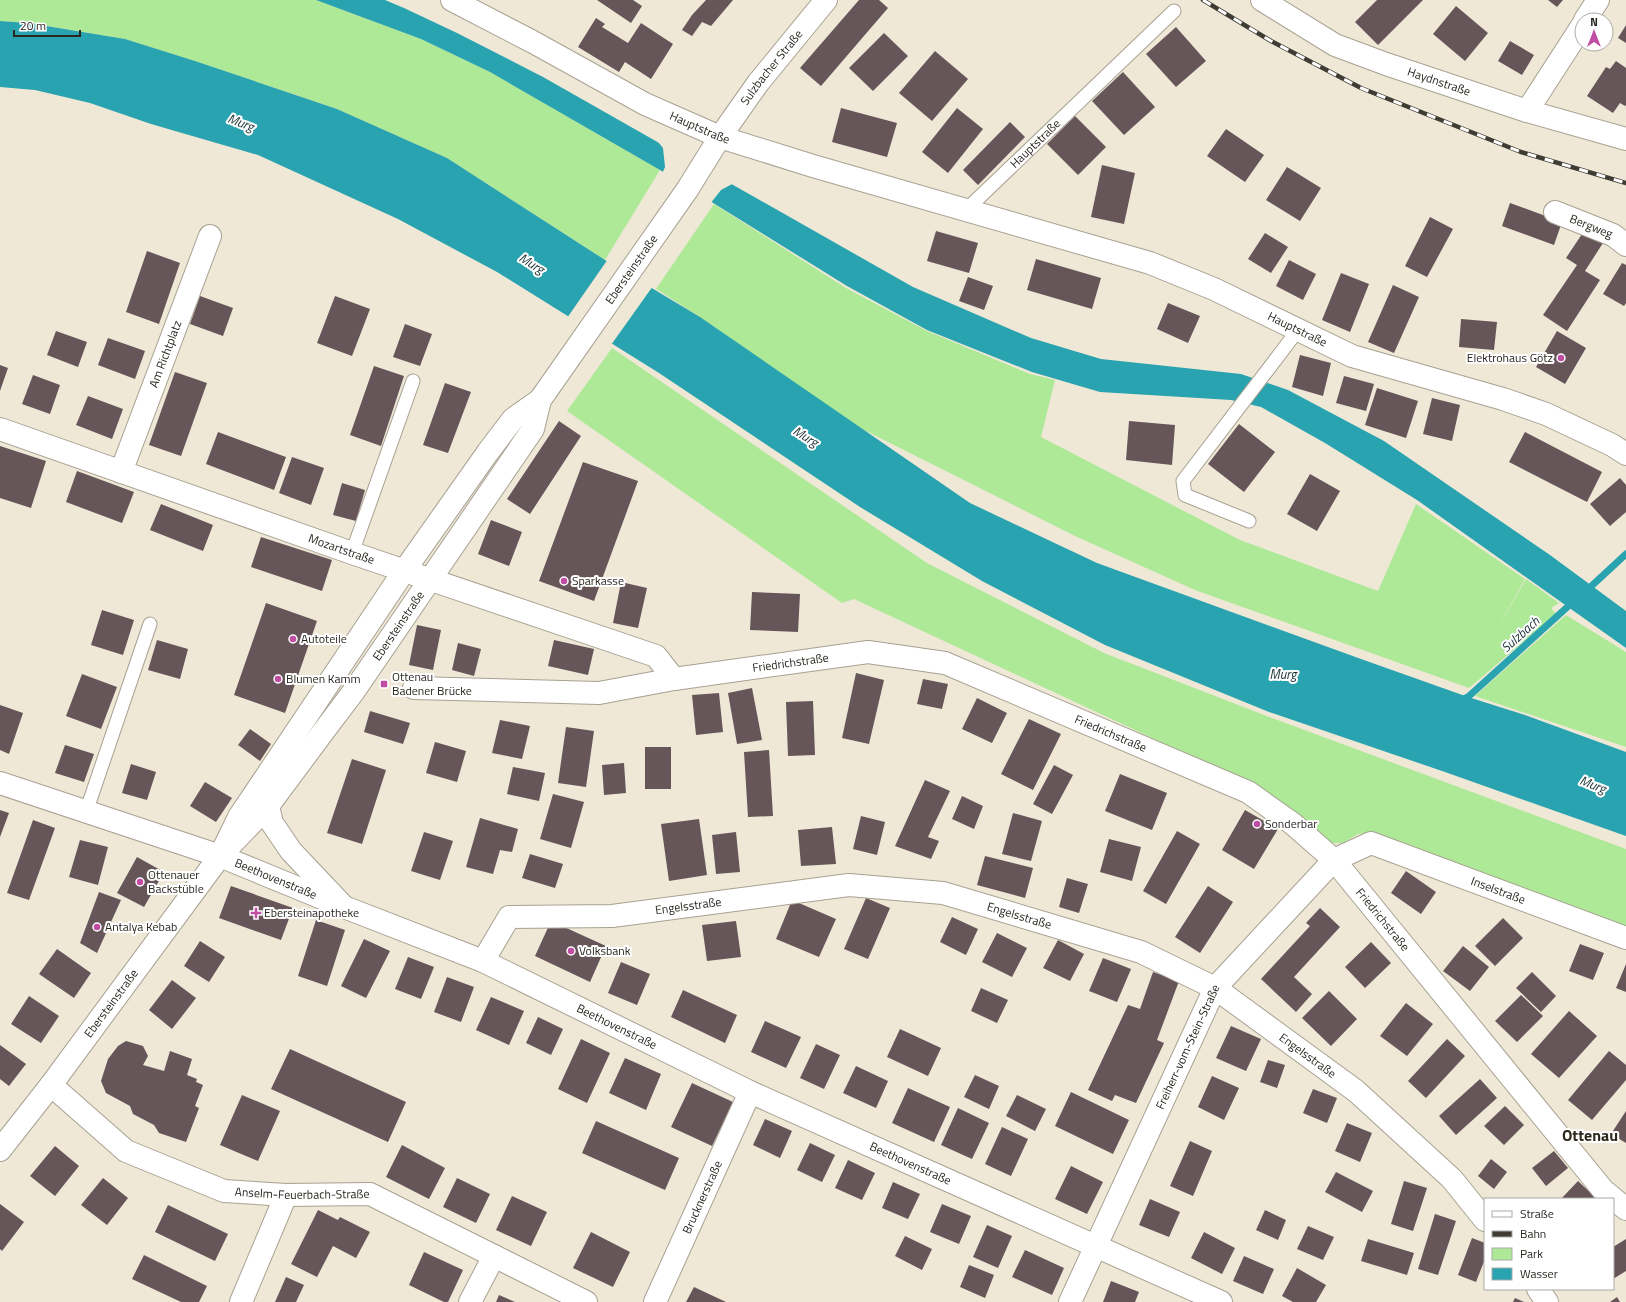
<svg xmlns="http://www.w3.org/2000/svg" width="1626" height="1302" font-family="'Titillium Web',sans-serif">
  <rect width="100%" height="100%" fill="#efe8d7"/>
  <path fill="#ade997" d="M0,0H316L421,39L490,72L660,170L605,260L447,158L337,109L195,61L125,39L28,23L0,21Z
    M714,204L846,288L927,331L1030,374L1055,380L1041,437L1240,540L1378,591L1416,504L1525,579L1494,634L1526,579L1559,603L1551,608L1556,614L1469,688L1195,590L1075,536L854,425L700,317L656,289Z
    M612,348L927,563L1104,653L1272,718L1626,849V927L1369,833L1358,834L1343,843H1330L1255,786L854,599L842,603L567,411Z
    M1566,615L1626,652V747L1475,696Z"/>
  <path fill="#28a3af" d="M316,0H385L404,8L457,33L543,77L913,287L1031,338L1101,359L1241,374L1288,390L1384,441L1550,555L1626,611V648L1417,500L1325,443L1261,407L1231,400L1100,392L1032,372L927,330L847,286L660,170L490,72L421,39Z
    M0,21L28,23L125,39L195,61L337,109L447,158L605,260L700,317L970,503L1097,563L1361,659L1468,697L1525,715L1626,752V836L1445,772L1269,712L1105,645L982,581L860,507L659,373L497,272L398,219L258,155L151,124L90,103L35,90L0,87Z"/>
  <path fill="#efe8d7" d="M655,138L734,183L721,190L710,204L662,174L665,167L663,148Z
    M608,259L653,286L611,345L567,318Z"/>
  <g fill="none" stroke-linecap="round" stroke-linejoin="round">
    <path stroke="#28a3af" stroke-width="7" d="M1585,592L1626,554
      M1460,701L1468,697L1574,601"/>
  </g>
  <path fill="#66565a" d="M597,0H633L642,6L631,23Z
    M706,0H733L711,26L702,22L692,36L682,30L692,15Z
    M859,0H879L888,8L821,86L800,68Z
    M1377,0H1423L1378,45L1355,22Z
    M1548,0H1563L1557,7Z
    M1456,6L1488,33L1465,61L1433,34Z
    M596,18L605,24L602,27L628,43L641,23L673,44L651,79L625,62L619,72L578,47Z
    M1626,25V43L1618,38Z
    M1176,27L1206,61L1176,87L1146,54Z
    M884,33L908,56L873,91L849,68Z
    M1510,41L1534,55L1522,75L1498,61Z
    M935,51L968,79L932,121L899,93Z
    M1616,61L1626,68V105L1625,106L1620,103L1613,113L1587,96L1606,67L1610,69Z
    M1123,72L1155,107L1124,135L1092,101Z
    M841,108L897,123L887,157L832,142Z
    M957,108L983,129L948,173L922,152Z
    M1075,116L1106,147L1078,175L1047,144Z
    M1010,122L1025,137L978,185L963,170Z
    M1226,129L1264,155L1245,182L1207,156Z
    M1102,165L1135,173L1124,224L1091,217Z
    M1287,167L1321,188L1300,221L1266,200Z
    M1510,203L1562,222L1554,245L1502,226Z
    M1430,217L1453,229L1427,277L1405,266Z
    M936,231L978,243L969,273L927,261Z
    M1584,231L1603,243L1585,271L1600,280L1567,331L1543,315L1577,265L1566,258Z
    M1265,233L1288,247L1271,273L1248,259Z
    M147,251L180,263L159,324L126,312Z
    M1036,259L1101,278L1092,309L1027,290Z
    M1289,260L1316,274L1303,300L1276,286Z
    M1622,263L1626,265V303L1624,306L1603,294Z
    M1341,273L1369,284L1350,332L1322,320Z
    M968,277L993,286L984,310L959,301Z
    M1393,285L1419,297L1394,353L1368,342Z
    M200,296L233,308L223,336L190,324Z
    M335,296L370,309L352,356L317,343Z
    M1168,303L1200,316L1188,343L1157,329Z
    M1461,319L1497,322L1494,350L1459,347Z
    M405,324L432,334L420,366L393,357Z
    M56,331L87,342L78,367L47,355Z
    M1557,331L1586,348L1565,384L1536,367Z
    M108,338L145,351L135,379L98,365Z
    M1300,355L1331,363L1323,396L1292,387Z
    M0,365L8,368L0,391Z
    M374,366L404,376L381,446L350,435Z
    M175,372L207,383L181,456L149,445Z
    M33,375L60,385L50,414L22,404Z
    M1344,376L1374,384L1366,411L1336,403Z
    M445,383L471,392L448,453L423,445Z
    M1377,388L1418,401L1406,438L1365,425Z
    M88,396L123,409L112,439L76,425Z
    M1432,398L1460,405L1452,441L1423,434Z
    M559,421L581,436L530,514L507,499Z
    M1129,421L1175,425L1172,465L1126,460Z
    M1239,424L1275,452L1244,492L1208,464Z
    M218,432L286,457L274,490L206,464Z
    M1525,432L1602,472L1587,502L1509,462Z
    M0,446L46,461L31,508L0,498Z
    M292,457L324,468L311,505L279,493Z
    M583,462L638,481L594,601L539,581Z
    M77,471L134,492L122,523L66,502Z
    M1310,474L1340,491L1317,531L1287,514Z
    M1620,478L1626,485V512L1610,526L1590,504Z
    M342,483L365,490L356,521L333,515Z
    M161,504L213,525L203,551L150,530Z
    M491,520L522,532L509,566L478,554Z
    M261,537L332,560L322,591L251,567Z
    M621,582L647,588L638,628L613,623Z
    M752,592L800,594L798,632L750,630Z
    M266,603L317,621L285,713L234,695Z
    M102,610L134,620L123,655L91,645Z
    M417,625L441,630L433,670L409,665Z
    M157,640L188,649L180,679L148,670Z
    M554,640L594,649L588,675L548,666Z
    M458,643L481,649L474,676L452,670Z
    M856,673L884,680L869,744L842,738Z
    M82,674L117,687L101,729L66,716Z
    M923,679L948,684L942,709L917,704Z
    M752,688L762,740L737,744L728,693Z
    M719,693L723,732L696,735L692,695Z
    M977,698L1007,713L992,743L962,729Z
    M813,701L815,755L788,756L786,702Z
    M0,705L23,713L9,754L0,750Z
    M370,711L410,723L403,744L364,732Z
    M1029,719L1061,734L1033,790L1001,774Z
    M500,720L530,726L522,759L492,753Z
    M566,727L594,731L586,787L558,783Z
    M250,729L271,744L260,761L238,745Z
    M435,742L466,751L457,782L426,773Z
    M65,745L94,754L84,782L55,773Z
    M645,747H671V789H645Z
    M769,750L773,816L748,817L744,752Z
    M352,759L386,770L362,844L327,833Z
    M624,763L626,793L604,795L602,765Z
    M131,764L156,772L147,800L122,793Z
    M1054,765L1073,775L1052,814L1033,804Z
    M513,767L545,773L539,801L507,794Z
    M1120,774L1167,793L1152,830L1105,811Z
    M925,780L950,791L928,837L939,841L931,859L895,846Z
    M205,782L232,798L216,822L190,806Z
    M553,794L584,802L571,848L540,839Z
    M962,796L983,806L974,829L952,819Z
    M0,810L9,813L0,837Z
    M1245,810L1278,829L1254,869L1222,850Z
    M1013,813L1042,821L1031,861L1002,854Z
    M861,816L885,822L877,855L853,849Z
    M480,818L518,829L512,852L500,850L493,874L466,867Z
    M699,819L707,875L669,881L661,824Z
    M33,820L55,828L29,900L7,893Z
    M832,827L836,864L801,866L798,830Z
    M1177,831L1200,844L1166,904L1143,891Z
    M424,832L453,841L440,880L411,871Z
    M736,832L740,872L716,874L712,835Z
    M1109,839L1141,847L1132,881L1100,872Z
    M80,840L108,847L98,885L69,877Z
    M530,854L563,864L555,888L522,878Z
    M985,856L1033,868L1025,898L977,885Z
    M137,857L164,872L144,907L117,893Z
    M1406,871L1436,892L1421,914L1391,893Z
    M1067,878L1088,884L1079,913L1059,907Z
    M231,886L293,908L281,940L219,918Z
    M1208,886L1233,902L1200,953L1175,937Z
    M99,892L121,900L97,953L80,943Z
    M866,898L890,908L868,959L844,949Z
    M792,900L836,919L819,957L776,939Z
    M1320,908L1340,927L1294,977L1312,994L1296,1012L1261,979L1310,926L1306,923Z
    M952,917L978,929L966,955L940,942Z
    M1503,918L1523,938L1495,966L1475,946Z
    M316,920L345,930L327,986L298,976Z
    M551,921L606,946L590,982L535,956Z
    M736,921L741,957L707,961L702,925Z
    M997,933L1027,948L1012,977L982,962Z
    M364,939L390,951L366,998L341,986Z
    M1058,940L1084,954L1070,981L1043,968Z
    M200,941L225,957L209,982L184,966Z
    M1371,942L1391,963L1365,988L1345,967Z
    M1580,944L1604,953L1593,980L1569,971Z
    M1463,946L1489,967L1470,991L1443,971Z
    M57,949L91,973L74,998L39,974Z
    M408,957L434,967L421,999L395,989Z
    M1103,958L1131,969L1117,1002L1089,991Z
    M621,962L650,974L637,1005L608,993Z
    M1626,964V992L1616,988Z
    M1153,972L1179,981L1157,1040L1164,1043L1136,1103L1115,1095L1112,1101L1088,1090L1128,1005L1140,1009Z
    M1532,972L1556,996L1541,1012L1516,988Z
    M447,977L474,987L461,1022L434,1012Z
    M172,980L196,998L172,1029L149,1010Z
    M981,988L1008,1000L997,1023L971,1011Z
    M683,990L737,1015L725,1043L671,1017Z
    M1329,991L1357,1019L1331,1046L1302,1018Z
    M1521,995L1543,1016L1517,1042L1495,1021Z
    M29,996L59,1016L41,1043L11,1024Z
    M491,997L524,1011L509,1045L476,1030Z
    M1406,1003L1433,1024L1407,1056L1380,1036Z
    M1569,1011L1597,1036L1559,1078L1531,1054Z
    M538,1017L563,1029L551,1055L526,1043Z
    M765,1021L801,1037L786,1068L751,1052Z
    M1231,1026L1261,1039L1246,1071L1216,1058Z
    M900,1029L941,1048L928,1076L887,1057Z
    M581,1039L610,1053L587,1103L558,1089Z
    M1447,1039L1465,1056L1426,1098L1408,1081Z
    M126,1041L143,1046L148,1056L143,1065L164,1071L170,1051L192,1059L187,1075L197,1079L196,1082L203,1085L195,1106L199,1108L186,1142L159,1133L154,1125L133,1114L130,1106L106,1093L101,1081L108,1059L118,1046Z
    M816,1044L840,1055L824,1089L800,1078Z
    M0,1045L26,1064L9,1086L0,1079Z
    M290,1049L406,1102L388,1142L271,1089Z
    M1609,1051L1626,1065V1080L1592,1120L1568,1100Z
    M625,1058L661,1074L646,1110L609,1093Z
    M1268,1060L1285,1065L1277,1088L1260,1082Z
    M856,1066L888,1081L876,1108L843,1093Z
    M975,1075L999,1086L989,1109L964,1097Z
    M1212,1076L1239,1088L1224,1120L1198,1107Z
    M1480,1079L1497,1098L1456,1135L1439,1116Z
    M692,1083L733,1102L712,1146L671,1127Z
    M908,1088L950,1107L934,1142L892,1123Z
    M1313,1089L1337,1098L1327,1123L1303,1113Z
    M1071,1092L1129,1120L1113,1154L1055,1126Z
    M242,1095L280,1111L258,1161L220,1145Z
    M1017,1095L1046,1109L1035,1131L1006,1116Z
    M1505,1106L1524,1125L1504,1145L1484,1126Z
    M958,1108L989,1123L972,1159L941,1145Z
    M1626,1111V1143L1611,1134Z
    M765,1119L792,1131L780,1158L753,1145Z
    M596,1121L679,1158L665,1190L582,1153Z
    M1347,1123L1372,1133L1360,1162L1335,1151Z
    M1002,1127L1028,1139L1011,1176L985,1164Z
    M1190,1141L1212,1151L1193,1196L1170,1186Z
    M810,1143L835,1155L822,1182L797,1170Z
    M402,1145L445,1168L429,1199L386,1177Z
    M55,1146L79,1166L55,1196L30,1176Z
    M1554,1151L1568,1168L1546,1186L1532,1168Z
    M1491,1159L1507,1172L1494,1189L1478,1176Z
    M848,1160L875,1173L862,1200L835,1188Z
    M1071,1166L1103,1182L1087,1214L1055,1199Z
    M1336,1172L1373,1191L1362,1212L1325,1192Z
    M103,1178L128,1198L107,1225L81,1205Z
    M457,1178L490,1194L476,1223L443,1207Z
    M1404,1181L1427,1188L1413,1231L1391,1224Z
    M1578,1181L1596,1198L1595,1199H1561Z
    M893,1182L920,1194L908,1219L882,1208Z
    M512,1196L547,1212L531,1246L496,1230Z
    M1150,1199L1180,1212L1169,1237L1139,1225Z
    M0,1204L24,1222L2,1251L0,1249Z
    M942,1204L971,1216L959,1244L930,1232Z
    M168,1205L228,1234L215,1261L155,1232Z
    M318,1210L338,1220L340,1217L370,1232L356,1258L333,1246L317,1277L291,1264Z
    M1265,1210L1286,1220L1278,1240L1256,1230Z
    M1435,1214L1456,1221L1438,1275L1418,1269Z
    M987,1225L1012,1236L998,1268L973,1257Z
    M1308,1226L1334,1237L1323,1260L1297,1249Z
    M591,1232L630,1252L613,1287L573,1268Z
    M1204,1232L1235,1248L1222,1274L1191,1258Z
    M905,1236L932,1249L922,1270L895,1256Z
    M1472,1238L1485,1243V1259L1476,1282L1458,1275Z
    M1368,1239L1414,1253L1407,1275L1361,1261Z
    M1626,1239V1271L1613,1279V1247Z
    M1025,1250L1064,1268L1052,1295L1012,1277Z
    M424,1252L463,1270L448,1302H444L409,1285Z
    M144,1255L207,1286L199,1302H181L132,1279Z
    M1244,1256L1274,1269L1263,1294L1233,1281Z
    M969,1265L994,1275L985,1298L960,1287Z
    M1297,1268L1326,1285L1316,1302H1293L1282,1296Z
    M286,1277L304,1285L296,1302H275Z
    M1111,1281L1139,1292L1135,1302H1103Z
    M694,1287L726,1302H686Z
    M499,1295L515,1302H496Z
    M1617,1297L1620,1302H1610Z
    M1515,1298L1524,1302H1513Z"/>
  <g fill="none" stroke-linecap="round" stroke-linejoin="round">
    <defs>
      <g id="service">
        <path id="s1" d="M966,210L1174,11"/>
        <path d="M1249,521L1185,495L1183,481L1298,330"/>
        <path d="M352,553L413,381"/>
        <path d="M86,812L150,624"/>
      </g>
      <g id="minor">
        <path id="s2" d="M1262,0L1335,45L1386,64L1527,111L1626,139"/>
        <path d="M1585,20L1598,0"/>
        <path d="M1527,111L1582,26"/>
        <path id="s3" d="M1555,212L1613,235L1626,245"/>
        <path id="s4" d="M0,429L352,553L656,656L674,679"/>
        <path id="s5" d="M121,472L210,236"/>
        <path id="s6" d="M414,688L599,693L674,679L868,652L945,663L1248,792L1293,824L1334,860L1603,1190L1626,1209"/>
        <path id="s7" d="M0,783L220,856L344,907L483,961L750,1092L1221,1302"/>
        <path id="s8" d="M483,961L509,917L612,916L849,885L943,893L1141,952L1215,988L1356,1091L1452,1179L1485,1220"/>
        <path id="s9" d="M51,1085L126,1151L224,1191L286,1195L370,1194L586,1302"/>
        <path d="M1538,1289L1547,1302"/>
        <path d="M241,1302L286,1195"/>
        <path d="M470,1302L494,1256"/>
        <path id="s10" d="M655,1302L750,1092"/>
        <path id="s11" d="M1070,1302L1215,988L1334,860L1371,843L1626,938"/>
      </g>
      <g id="tertiary">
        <path id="s12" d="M452,0L533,42L645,104L720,137L813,166L1150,263L1214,289L1352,356L1503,399L1546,414L1612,445L1626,454"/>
        <path d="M268,806L272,823L291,851L344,907"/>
        <path id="s13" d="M220,856L239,817L404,571L488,452L513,419L540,400L687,190L720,137L758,83L826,0"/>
        <path id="s14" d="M0,1150L51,1085L220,856L268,806L326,728L354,691L533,429L540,400"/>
      </g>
    </defs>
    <use href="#service" stroke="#a8a192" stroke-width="15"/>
    <use href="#minor" stroke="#a8a192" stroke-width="24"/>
    <use href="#tertiary" stroke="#a8a192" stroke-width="24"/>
    <use href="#service" stroke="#fff" stroke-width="13"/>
    <use href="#minor" stroke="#fff" stroke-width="22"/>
    <use href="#tertiary" stroke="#fff" stroke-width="22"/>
    <defs>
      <path id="rail" d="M1203,0L1271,41L1361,88L1521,152L1626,183"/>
    </defs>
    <use href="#rail" stroke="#3f3c34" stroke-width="4.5"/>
    <use href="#rail" stroke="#fff" stroke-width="3" stroke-dasharray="9" stroke-linecap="butt"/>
  </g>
  <g fill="#c04ca4" stroke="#fff" stroke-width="1.5">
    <circle cx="1561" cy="358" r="4"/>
    <circle cx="564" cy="581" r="4"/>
    <circle cx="293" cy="639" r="4"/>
    <circle cx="278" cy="679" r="4"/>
    <rect x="380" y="680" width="8" height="8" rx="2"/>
    <circle cx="1257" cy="824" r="4"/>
    <circle cx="140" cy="882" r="4"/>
    <path d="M254 907h4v4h4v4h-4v4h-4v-4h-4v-4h4z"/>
    <circle cx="97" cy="927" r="4"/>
    <circle cx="571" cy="951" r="4"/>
  </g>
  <g text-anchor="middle" stroke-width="4" stroke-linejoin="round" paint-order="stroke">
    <g font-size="12" fill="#2a2721" stroke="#fff">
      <text dy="4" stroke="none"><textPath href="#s13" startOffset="965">Sulzbacher Straße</textPath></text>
      <text dy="4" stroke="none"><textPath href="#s2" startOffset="196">Haydnstraße</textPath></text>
      <text dy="4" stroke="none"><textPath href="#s12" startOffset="279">Hauptstraße</textPath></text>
      <text dy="4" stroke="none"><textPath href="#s1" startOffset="96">Hauptstraße</textPath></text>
      <text dy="4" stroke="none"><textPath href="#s3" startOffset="39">Bergweg</textPath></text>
      <text dy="4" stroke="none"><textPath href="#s13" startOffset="719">Ebersteinstraße</textPath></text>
      <text dy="4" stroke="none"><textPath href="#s12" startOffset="911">Hauptstraße</textPath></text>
      <text dy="4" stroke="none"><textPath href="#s5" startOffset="126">Am Richtplatz</textPath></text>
      <text dy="4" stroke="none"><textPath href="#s4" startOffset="362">Mozartstraße</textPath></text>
      <text dy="4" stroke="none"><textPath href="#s14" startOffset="659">Ebersteinstraße</textPath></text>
      <text dy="4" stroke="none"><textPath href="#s6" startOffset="379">Friedrichstraße</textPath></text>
      <text dy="4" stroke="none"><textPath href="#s6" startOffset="715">Friedrichstraße</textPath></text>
      <text dy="4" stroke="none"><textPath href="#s7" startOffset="292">Beethovenstraße</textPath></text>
      <text dy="4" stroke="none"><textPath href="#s11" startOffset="697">Inselstraße</textPath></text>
      <text dy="4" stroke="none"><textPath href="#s8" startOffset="231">Engelsstraße</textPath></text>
      <text dy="4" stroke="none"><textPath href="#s8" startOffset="567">Engelsstraße</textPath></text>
      <text dy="4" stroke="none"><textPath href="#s6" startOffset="1051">Friedrichstraße</textPath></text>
      <text dy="4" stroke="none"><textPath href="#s14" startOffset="184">Ebersteinstraße</textPath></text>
      <text dy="4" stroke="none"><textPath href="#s7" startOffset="664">Beethovenstraße</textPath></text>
      <text dy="4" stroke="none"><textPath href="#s11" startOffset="281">Freiherr-vom-Stein-Straße</textPath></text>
      <text dy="4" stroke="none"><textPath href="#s8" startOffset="891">Engelsstraße</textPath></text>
      <text dy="4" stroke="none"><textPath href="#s7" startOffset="988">Beethovenstraße</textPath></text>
      <text dy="4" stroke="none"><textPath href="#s9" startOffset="284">Anselm-Feuerbach-Straße</textPath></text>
      <text dy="4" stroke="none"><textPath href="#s10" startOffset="115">Brucknerstraße</textPath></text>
    </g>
    <g font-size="12" fill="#2a2721" stroke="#fff" text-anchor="start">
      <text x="1553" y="362" text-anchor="end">Elektrohaus Götz</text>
      <text x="572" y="585">Sparkasse</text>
      <text x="301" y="643">Autoteile</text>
      <text x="392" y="681">Ottenau<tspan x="392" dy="14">Badener Brücke</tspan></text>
      <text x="286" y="683">Blumen Kamm</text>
      <text x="1265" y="828">Sonderbar</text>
      <text x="148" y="879">Ottenauer<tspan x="148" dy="14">Backstüble</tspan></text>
      <text x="264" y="917">Ebersteinapotheke</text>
      <text x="105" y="931">Antalya Kebab</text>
      <text x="579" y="955">Volksbank</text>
    </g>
    <g font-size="13" font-style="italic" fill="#173033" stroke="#fff">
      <text transform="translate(241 122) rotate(22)" y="5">Murg</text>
      <text transform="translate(532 263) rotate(32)" y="5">Murg</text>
      <text transform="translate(806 436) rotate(32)" y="5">Murg</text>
      <text transform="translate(1520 634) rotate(-42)" y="5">Sulzbach</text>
      <text x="1283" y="679">Murg</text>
      <text transform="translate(1593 784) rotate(22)" y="5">Murg</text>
    </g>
    <g font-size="16" font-weight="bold" fill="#2e291c" stroke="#fff">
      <text x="1590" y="1141">Ottenau</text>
    </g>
  </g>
  <rect x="1484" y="1198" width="130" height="92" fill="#ffffff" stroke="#aaa9a6"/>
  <rect x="1492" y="1211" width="20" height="6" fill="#ffffff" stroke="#aaa9a6"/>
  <text x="1520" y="1218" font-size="12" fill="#2a2721">Straße</text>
  <rect x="1492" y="1231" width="20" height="6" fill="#3f3c34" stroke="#aaa9a6"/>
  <text x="1520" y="1238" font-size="12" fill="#2a2721">Bahn</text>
  <rect x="1492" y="1248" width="20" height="12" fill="#ade997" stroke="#aaa9a6"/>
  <text x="1520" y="1258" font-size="12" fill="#2a2721">Park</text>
  <rect x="1492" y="1268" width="20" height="12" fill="#28a3af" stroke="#aaa9a6"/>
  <text x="1520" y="1278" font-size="12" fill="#2a2721">Wasser</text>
  <g transform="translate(1594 32)"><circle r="19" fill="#ffffff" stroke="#aaa9a6"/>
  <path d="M0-3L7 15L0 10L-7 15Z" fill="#c04ca4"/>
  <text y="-6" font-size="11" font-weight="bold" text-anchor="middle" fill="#2a2721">N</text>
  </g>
  <path d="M14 30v6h66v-6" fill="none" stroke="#2a2721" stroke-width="2"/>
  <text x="20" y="30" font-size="12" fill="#2a2721" stroke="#ffffff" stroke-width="3" paint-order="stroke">20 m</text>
</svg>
